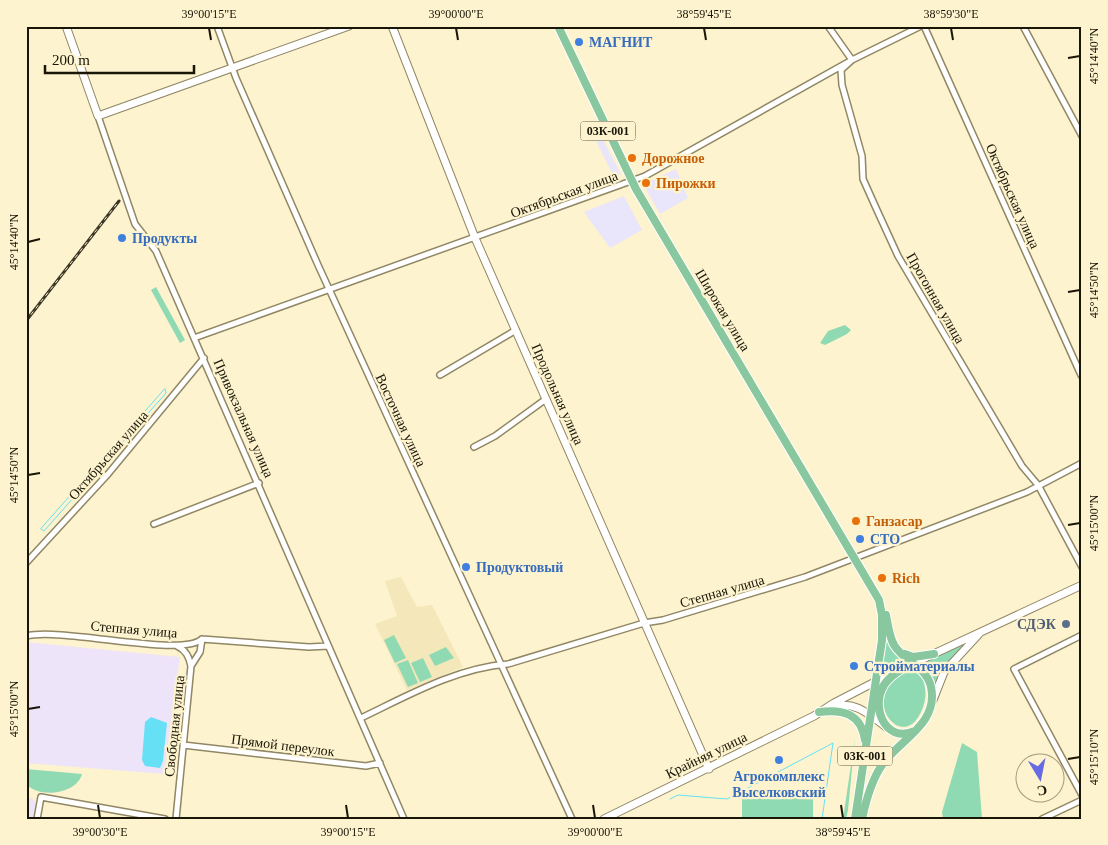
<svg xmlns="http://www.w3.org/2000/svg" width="1108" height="845" font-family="'Times New Roman',serif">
  <rect width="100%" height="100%" fill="#fdf3ce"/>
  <path fill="#e9e6fc" d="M601,136L621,174L614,177L595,139Z
    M676,169L688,198L660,214L643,184Z
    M624,196L642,230L610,248L584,212Z"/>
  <path fill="#ede4fa" d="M26,642L180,657L164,774L26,763Z
    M26,798H32L36,803L33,819H26Z"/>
  <path fill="#f4e7ba" d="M401,577L417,607L432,605L463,667L407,690L375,624L397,616L385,581Z"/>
  <path fill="#90dab3" d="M156,287L185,340L180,343L151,290Z
    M845,325L851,330L847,334L825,345L820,343L828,331Z
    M394,635L406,658L395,663L384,640Z
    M974,636L946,665L935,682L926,668L919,663Z
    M886,640L891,649L906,660L882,673Z
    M446,647L454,658L435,666L429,655Z
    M423,658L432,677L420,682L411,663Z
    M408,660L418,683L408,687L397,664Z
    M909,670L921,675C927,688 927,699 921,712C900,757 854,687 909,670Z
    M855,738L848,810L846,819H843Z
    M962,743L977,752L982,819H943L942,812Z
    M26,769L82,774C77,794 39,799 26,784Z
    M742,798H813V819H742Z"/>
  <path fill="#66e0f4" d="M151,717L167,723L163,761L160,768L145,766L142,760L145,722Z"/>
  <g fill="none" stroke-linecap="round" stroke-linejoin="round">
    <path stroke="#66e0f4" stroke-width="1" d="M165,389L166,393L44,531L41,529Z
      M670,799L678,795L727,799L833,743L822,819"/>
    <defs>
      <path id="street" d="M217,26L236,78L318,265L572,819
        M828,26L852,60L841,70L842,85L862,156L863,179L876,208L898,256L1022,466L1038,485L1082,567
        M924,26L1081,375
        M1023,26L1082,136
        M98,116L135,224L156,251L404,819
        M194,338L645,176L852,60L921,26
        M440,375L516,330
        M474,447L495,436L546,399
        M154,524L259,483
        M26,563L108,474L204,358
        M1082,635L1014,669L1082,795
        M26,636C64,627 181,658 202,639L309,647L328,646
        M177,646C186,650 189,657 191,666
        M361,718C407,696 456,668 508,664L644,623L663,620L805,577L1027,492L1082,463
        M183,745L366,766L380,763
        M37,819L41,797L165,819
        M176,819L191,666L200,652L202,639
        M1042,819L1082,800"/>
      <path id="secondary" d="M66,26L98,116L349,26
        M392,26L475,238L709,769
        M912,664L1082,585
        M933,700L944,672L979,634
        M831,708C853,699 869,714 886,727
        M604,819L814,716L834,703L896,671"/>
      <path id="primary" d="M558,26L636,189L879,600L882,615V640L855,819
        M905,654L913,657L934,654
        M912,664C903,668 894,673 887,681C868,703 884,745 915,731
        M819,712C842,709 861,713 865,740
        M862,819C866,800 871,781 882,765C899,740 939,724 931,687C927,667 904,662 894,645C889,636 888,625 886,615"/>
    </defs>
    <use href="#street" stroke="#918765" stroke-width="8"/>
    <use href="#secondary" stroke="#918765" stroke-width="9"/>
    <use href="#primary" stroke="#fff" stroke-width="10"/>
    <use href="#street" stroke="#fff" stroke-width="5"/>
    <use href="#secondary" stroke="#fff" stroke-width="7"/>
    <use href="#primary" stroke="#89c79e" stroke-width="8"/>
    <defs>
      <path id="rail" d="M26,321L119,201"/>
    </defs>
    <use href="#rail" stroke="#3c3726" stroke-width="3"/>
    <use href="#rail" stroke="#fdf3ce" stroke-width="1" stroke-dasharray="4" stroke-linecap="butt"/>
  </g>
  <path fill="none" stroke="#191507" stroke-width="2" d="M209,28L211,40M456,28L458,40M704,28L706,40M951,28L953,40M1068,58L1080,56M28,242L40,239M1068,292L1080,290M28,475L40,473M1068,525L1080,523M28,709L40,707M1068,759L1080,757M98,805L100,818M346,805L348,818M593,805L595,818M841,805L843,818"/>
  <g fill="#3f7fe0" stroke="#fdf3ce" stroke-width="2">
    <circle cx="579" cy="42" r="5"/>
    <circle cx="122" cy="238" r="5"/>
    <circle cx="860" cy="539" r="5"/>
    <circle cx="466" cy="567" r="5"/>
    <circle cx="854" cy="666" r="5"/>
    <circle cx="779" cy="760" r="5"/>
  </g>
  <g fill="#e8710a" stroke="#fdf3ce" stroke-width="2">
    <circle cx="632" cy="158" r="5"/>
    <circle cx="646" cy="183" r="5"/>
    <circle cx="856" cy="521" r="5"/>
    <circle cx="882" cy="578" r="5"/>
  </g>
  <circle fill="#5c6f8a" stroke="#fdf3ce" stroke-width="2" cx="1066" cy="624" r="5"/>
  <g text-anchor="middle" stroke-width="4.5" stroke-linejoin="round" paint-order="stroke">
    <g fill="#fdf3ce" stroke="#5d5843" stroke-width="1">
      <rect x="580.5" y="121.5" width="55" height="19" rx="4"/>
      <rect x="837.5" y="746.5" width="55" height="19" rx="4"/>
    </g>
    <g font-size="12" font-weight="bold" fill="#191507">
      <text x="608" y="135">03К-001</text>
      <text x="865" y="760">03К-001</text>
    </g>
    <g font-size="14" font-weight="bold" fill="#366cbe" stroke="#fdf3ce" text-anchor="start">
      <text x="589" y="47">МАГНИТ</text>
      <text x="132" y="243">Продукты</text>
      <text x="870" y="544">СТО</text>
      <text x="476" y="572">Продуктовый</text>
      <text x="864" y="671">Стройматериалы</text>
      <text x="779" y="781" text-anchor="middle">Агрокомплекс<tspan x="779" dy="16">Выселковский</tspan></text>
    </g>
    <g font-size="14" font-weight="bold" fill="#c56008" stroke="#fdf3ce" text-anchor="start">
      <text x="642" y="163">Дорожное</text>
      <text x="656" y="188">Пирожки</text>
      <text x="866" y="526">Ганзасар</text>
      <text x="892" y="583">Rich</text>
    </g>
    <g font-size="14" fill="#191507" stroke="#fdf3ce">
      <text transform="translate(564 194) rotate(-20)" y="5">Октябрьская улица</text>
      <text transform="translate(1013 196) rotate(66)" y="5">Октябрьская улица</text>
      <text transform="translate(936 298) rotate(60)" y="5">Прогонная улица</text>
      <text transform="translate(723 310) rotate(59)" y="5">Широкая улица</text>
      <text transform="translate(558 394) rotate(66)" y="5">Продольная улица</text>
      <text transform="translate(244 418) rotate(66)" y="5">Привокзальная улица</text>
      <text transform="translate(401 420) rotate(65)" y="5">Восточная улица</text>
      <text transform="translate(108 455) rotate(-49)" y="5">Октябрьская улица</text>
      <text transform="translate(722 591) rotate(-16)" y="5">Степная улица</text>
      <text transform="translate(134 629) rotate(5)" y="5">Степная улица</text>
      <text transform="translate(174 726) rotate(-84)" y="5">Свободная улица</text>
      <text transform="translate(283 745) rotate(7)" y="5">Прямой переулок</text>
      <text transform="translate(706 755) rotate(-26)" y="5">Крайняя улица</text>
    </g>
    <g font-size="14" font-weight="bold" fill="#4e5e75" stroke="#fdf3ce" text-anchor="end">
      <text x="1056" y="629">СДЭК</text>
    </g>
  </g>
  <rect width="1108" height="845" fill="none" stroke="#fdf3ce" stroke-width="55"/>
  <g transform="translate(1040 778) rotate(170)"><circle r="24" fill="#fdf3ce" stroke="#a29a7e"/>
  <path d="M0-4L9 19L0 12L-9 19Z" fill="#666ae3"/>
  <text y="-8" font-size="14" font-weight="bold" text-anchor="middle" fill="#191507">С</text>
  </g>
  <path d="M45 65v8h149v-8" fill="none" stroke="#191507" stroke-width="2.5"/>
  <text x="52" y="65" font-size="15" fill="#191507" stroke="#fdf3ce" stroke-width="4" paint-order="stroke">200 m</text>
  <rect x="28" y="28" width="1052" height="790" fill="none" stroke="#191507" stroke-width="2"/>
  <g font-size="12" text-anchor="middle" fill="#191507">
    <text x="209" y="18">39°00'15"E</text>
    <text x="456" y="18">39°00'00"E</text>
    <text x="704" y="18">38°59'45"E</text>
    <text x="951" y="18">38°59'30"E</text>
    <text transform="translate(1094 56) rotate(-90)" y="4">45°14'40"N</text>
    <text transform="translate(14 242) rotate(-90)" y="4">45°14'40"N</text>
    <text transform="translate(1094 290) rotate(-90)" y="4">45°14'50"N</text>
    <text transform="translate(14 475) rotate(-90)" y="4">45°14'50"N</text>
    <text transform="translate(1094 523) rotate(-90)" y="4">45°15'00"N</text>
    <text transform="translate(14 709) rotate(-90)" y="4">45°15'00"N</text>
    <text transform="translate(1094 757) rotate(-90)" y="4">45°15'10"N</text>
    <text x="100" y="836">39°00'30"E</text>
    <text x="348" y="836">39°00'15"E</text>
    <text x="595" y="836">39°00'00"E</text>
    <text x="843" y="836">38°59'45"E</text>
  </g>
</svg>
